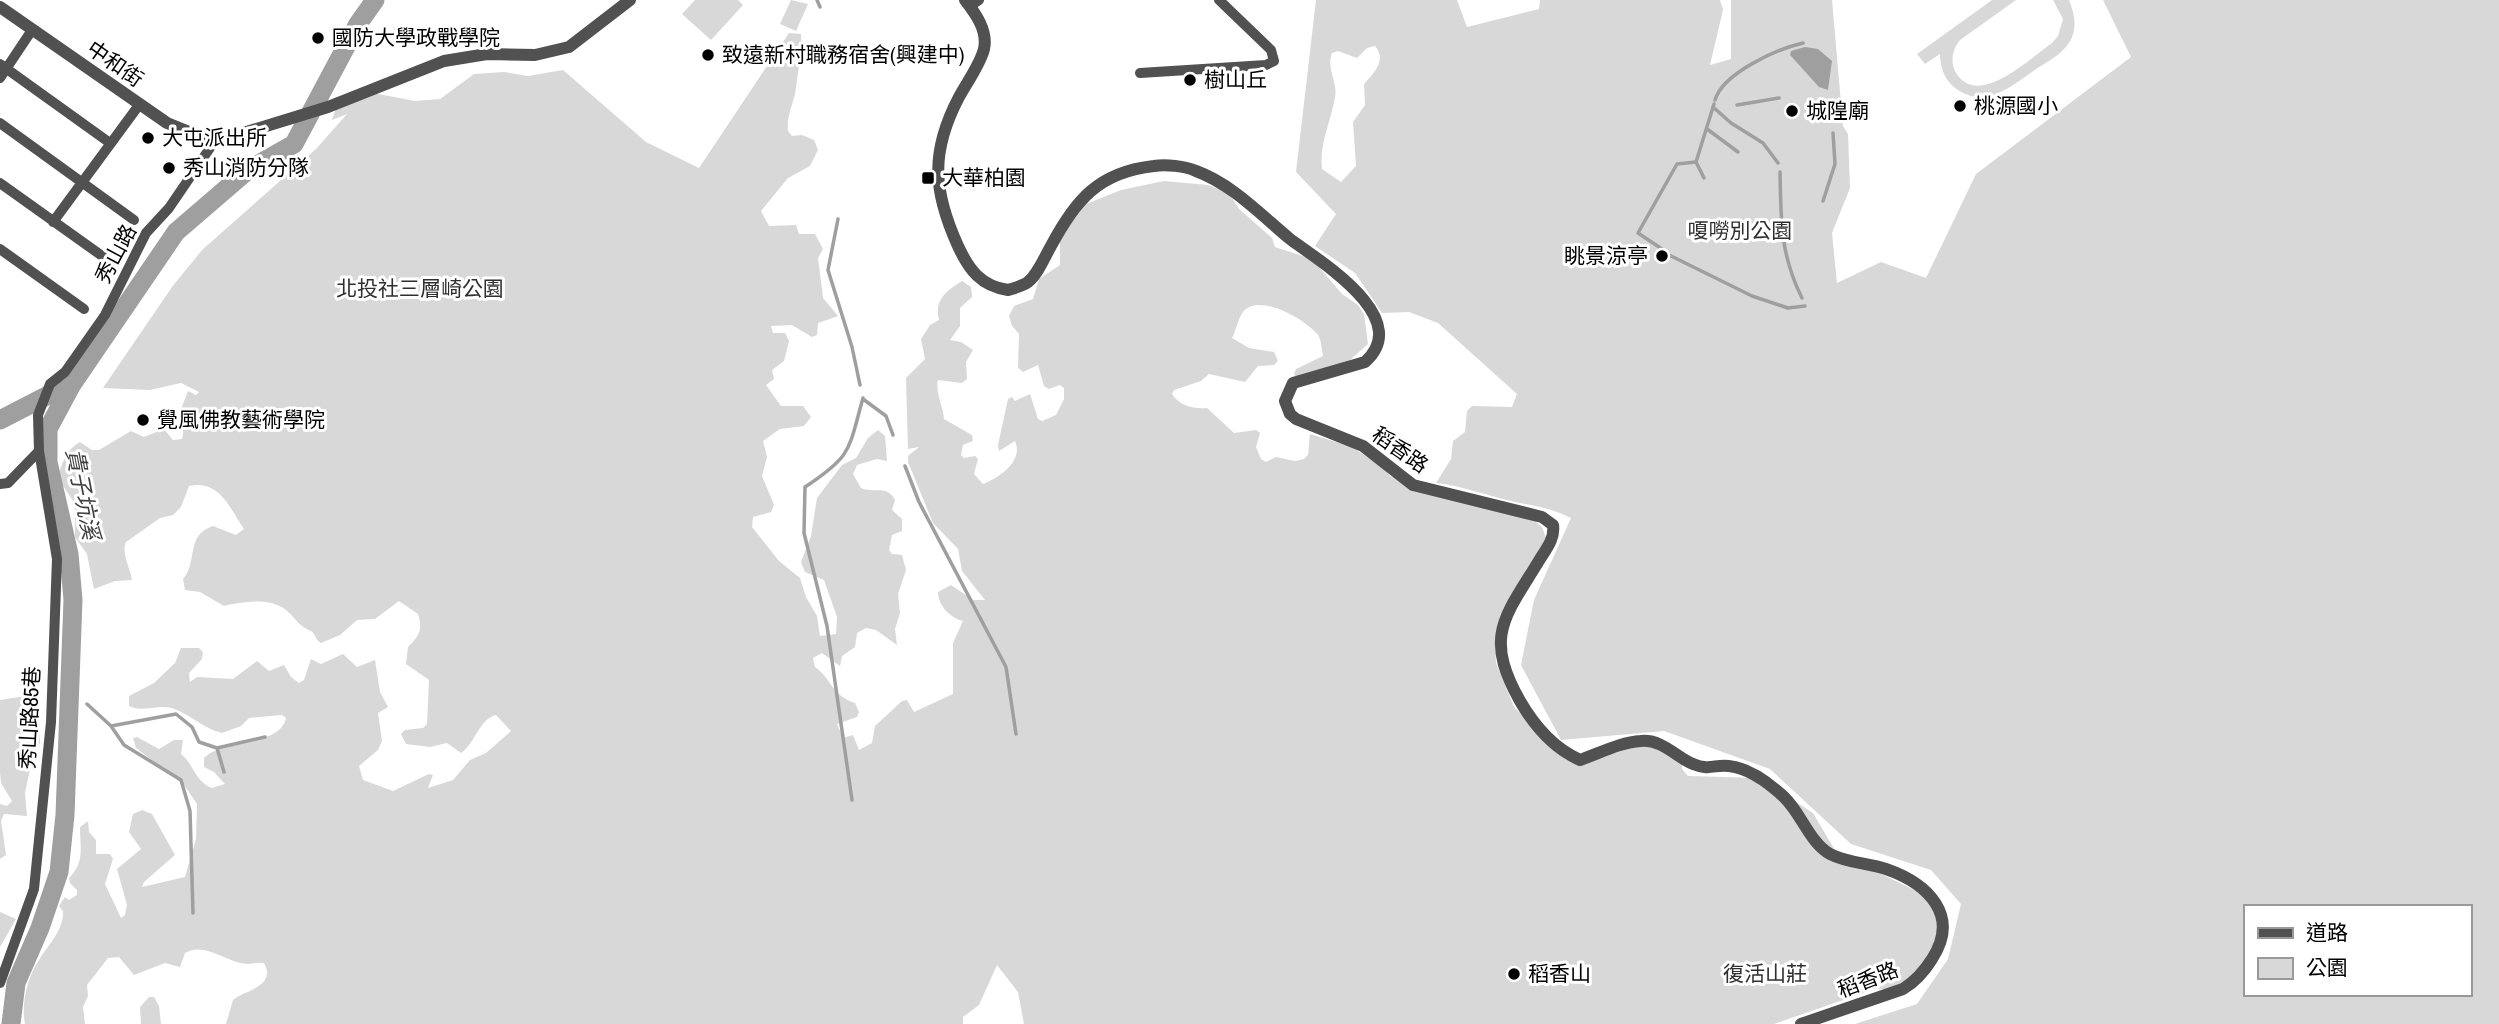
<svg xmlns="http://www.w3.org/2000/svg" width="2499" height="1024" font-family="'Archivo Narrow','Noto Sans TC',sans-serif">
  <rect width="100%" height="100%" fill="#fff"/>
  <path fill="#d8d8d8" fill-rule="evenodd" d="M695,0H738L743,5L711,40L682,14Z
    M791,0L808,4L796,31L780,24Z
    M1316,0H1457L1467,27L1539,9L1540,0H1720L1723,10L1710,65L1731,59V0H1832L1843,126L1848,134L1850,188L1832,233L1837,283L1881,262L1926,278L1976,174L2131,57L2103,0H2499V1024H1855L1917,1004L1948,959L1961,904L1931,870L1851,844L1770,769L1664,731L1561,740L1521,665L1534,600L1571,518C1544,505 1534,507 1507,500C1483,494 1461,486 1436,483L1451,459L1453,441L1465,432L1467,411L1472,406L1512,407L1517,394L1438,323L1409,312L1382,313L1355,273L1315,246L1336,214L1296,172ZM1375,46C1387,60 1374,73 1364,84L1365,105L1353,122L1356,166L1341,182L1322,169C1319,143 1331,122 1335,97C1338,82 1326,69 1332,53L1338,51L1357,58L1367,48ZM2245,907H2469V994H2245Z
    M1992,0H2016L1960,40C1953,49 1950,60 1955,71C1976,111 2030,58 2052,43L2058,36L2063,19L2053,0H2069C2074,13 2077,24 2072,37C2066,52 2049,61 2036,69C2012,86 1983,111 1954,87C1944,79 1940,66 1940,54L1925,64L1917,54Z
    M789,33L801,34C802,53 798,70 796,88C794,103 786,116 788,131L792,136L802,135L814,140L818,150L810,166L788,178L761,211L769,226L796,225L799,234H815L823,249L818,258L823,298L838,316L818,323L817,335L812,337L792,325L771,326L773,333H785L789,341L784,361L772,370L774,379L766,385L781,406H803L811,417L804,426L780,429L763,441L767,457L762,476L774,505L771,512L753,517L752,527L779,561L800,578L806,597L817,616L820,636L836,634L837,617L824,580L805,572L801,562L811,536L817,498L842,465L856,458L868,438L878,430L885,436L887,461L877,459L857,465L853,474L861,488C875,494 887,484 895,500L892,510L902,519V531L892,535L889,550L892,554L902,555L906,570L898,594L900,613L895,629L897,645L876,630L866,628L857,633L855,647L842,656L840,666L822,653L813,658L815,667C832,679 831,695 855,703L859,712L857,717L837,724L843,738L853,735L859,750L872,743L875,726L902,701L907,700L914,712L953,694V643L963,621C950,618 938,605 938,592L951,585L973,600H985L962,571L958,549L933,523L908,462V456L919,447L908,449L906,378L925,359L921,339L930,325L939,320C934,300 946,291 962,281L971,287L972,297L960,308V326L950,340L961,342L973,350L966,362L967,379L962,383L938,380C935,392 943,406 944,419L972,435L973,441L963,445L961,455L964,458L975,456L978,459L974,474L983,484C999,478 1024,461 1015,441L999,451L998,445L1008,399L1012,397L1015,401L1030,394L1038,419L1042,421L1056,415L1064,399V388L1060,385L1049,389L1044,386L1038,365L1023,372L1018,368L1019,334L1012,326L1009,316L1014,306L1033,299L1039,279L1060,265V238L1086,204L1121,190L1164,181L1208,185L1229,193L1239,209L1272,238L1275,247L1312,259L1342,294L1358,305L1364,314L1368,344L1350,360L1297,378L1294,374L1296,369L1323,356C1322,350 1321,339 1318,335C1306,320 1263,295 1246,309C1238,315 1237,329 1232,338L1249,348L1274,352L1278,361L1274,365L1258,366L1245,382L1209,374L1201,381L1174,390L1172,394C1180,406 1193,409 1207,408L1234,433L1256,430L1260,433L1256,447L1261,459L1266,462L1276,457L1295,461L1304,459L1308,455L1310,434L1352,447L1385,469L1390,476L1535,521L1542,527L1546,538L1495,648L1496,663L1514,707L1566,760L1653,735L1681,753L1682,769L1688,776L1759,778L1813,813L1836,852L1933,899L1938,937L1912,980L1901,990L1875,989L1774,1024H1024L1018,992L997,965L979,1005L963,1017V1024H226L233,1000C244,990 277,987 264,963C257,962 253,964 247,964C227,963 205,941 185,953L180,967L165,963L134,975L119,957L108,958L87,985L88,996L83,1007L85,1024H25C21,1004 27,978 39,960C48,945 64,930 63,911L59,906L65,897L69,900L77,895V890L70,883L69,878C85,862 80,848 80,827L88,821L89,832L96,840V854H110L113,859L105,884L121,918L125,915L127,905L117,869L141,849L129,832L133,814L142,810L152,814L175,855L144,882L142,887L185,877L196,839L197,804L184,785L136,748L133,738L137,737L159,749L174,740H183L181,754C194,764 195,782 212,788L225,784L214,772L204,767V758C224,738 280,747 286,718L282,715L249,718L241,726L222,733C204,729 190,714 172,708C157,704 143,713 129,706V696L154,683L175,663L181,648H199L203,652L202,659L189,673L190,682L197,677L233,679L257,661L269,671L284,665L291,677L299,683L304,680L311,659L321,664L343,654L357,667L375,660L380,692L388,707L378,713L382,741L378,750L359,766L363,780L393,791L429,774L433,775L428,788L453,780L470,760L486,753L511,731L496,715C479,719 475,744 461,753L447,743L430,747L406,744L401,734L405,730L423,728L427,724L429,680L406,664L408,647C419,636 423,630 418,614L399,601L375,619L357,620L340,635L321,643C315,640 316,634 311,631C296,624 297,619 286,610C270,597 242,602 224,606L200,592L185,590L183,579C198,563 185,535 213,526L236,535L244,529C230,509 220,479 189,486L181,507L173,515L160,518L126,542C121,553 130,567 132,580L115,581L94,589L87,554L75,537V504L58,478C61,464 67,449 80,442L92,450H99L131,431L144,437L164,429L173,440L182,439C185,430 182,429 180,421C178,413 185,400 188,391L196,395L199,392L181,383L150,390L103,388L172,287L202,250L316,149L347,114L332,120L336,108L373,93L415,101L440,99L474,74L504,72L528,76L563,70L646,142L699,168Z
    M25,696L38,701L40,743L33,755L25,793L27,816L4,814L1,821L6,855L0,859V804L7,806L12,801L1,783L0,772V700Z
    M0,912L16,919L0,947Z
    M149,997H154L159,1006L161,1024H141L140,1007Z"/>
  <path fill="#9f9f9f" d="M1805,47L1818,49L1832,61L1828,90L1819,87L1790,55L1791,51Z"/>
  <g fill="none" stroke-linecap="round" stroke-linejoin="round">
    <path stroke="#9f9f9f" stroke-width="3.5" d="M817,0L820,7
      M1715,100C1723,73 1777,49 1803,43
      M1737,105L1779,98
      M1713,107L1731,123L1763,143L1778,163
      M1707,129L1738,152
      M1696,162L1704,178
      M1780,172C1781,220 1780,254 1802,298
      M1823,201L1835,164L1833,133
      M838,219L828,270L852,347L860,385
      M1662,249L1638,233L1677,164L1696,162L1714,104
      M1667,254L1752,296L1788,308L1805,306
      M863,399L886,416L893,435
      M905,466L919,502L1006,667L1016,734
      M70,688L74,692
      M87,704L111,726L124,745L181,780L190,811L193,913
      M111,726L176,714L192,727L199,742L217,748L265,737
      M217,748L224,772
      M852,800L827,626L804,533L805,487C853,455 848,451 863,398"/>
    <path stroke="#9f9f9f" stroke-width="19" d="M0,420L60,389
      M11,1024L16,983L40,928L59,872L65,815L73,600L69,554L48,462V429L71,386L176,232L248,170L294,144L358,24L375,0"/>
    <path stroke="#515151" stroke-width="10" d="M970,6L979,0
      M0,64L110,143
      M1140,73L1266,65L1274,61L1271,50L1219,0
      M0,78L32,30
      M0,123L134,220
      M0,183L112,263
      M53,222L139,105
      M0,249L84,309
      M0,484L8,483L39,451L38,415L50,384L65,372L105,315L146,233L169,208L214,142
      M0,983L34,889L51,722L57,559L39,451"/>
    <path stroke="#515151" stroke-width="12" d="M965,0C976,14 988,31 984,49C980,65 967,82 959,97C930,152 933,191 958,246C969,270 981,286 1008,290C1014,288 1023,286 1028,282C1038,274 1044,258 1051,246C1075,201 1098,172 1154,166C1165,164 1185,166 1196,171C1232,184 1261,215 1290,239C1318,260 1415,318 1365,362L1293,383L1285,401L1290,414L1296,419L1363,446L1413,485L1542,517L1553,525C1555,538 1547,548 1540,559C1505,617 1483,635 1520,701C1535,727 1553,748 1580,760C1600,753 1621,742 1641,741C1662,739 1676,757 1693,764C1710,771 1715,764 1729,766C1749,768 1770,784 1784,797C1801,813 1810,843 1830,854C1847,863 1868,863 1886,869C1929,884 1960,916 1932,959C1924,972 1916,981 1903,989L1801,1024
      M0,7L167,123L214,142L328,107L444,61L487,54L535,55L569,47L630,0"/>
  </g>
  <g fill="#000" stroke="#fff" stroke-width="2.5">
    <circle cx="318" cy="38" r="7"/>
    <circle cx="708" cy="55" r="7"/>
    <circle cx="1190" cy="80" r="7"/>
    <circle cx="1960" cy="106" r="7"/>
    <circle cx="1792" cy="111" r="7"/>
    <circle cx="148" cy="138" r="7"/>
    <circle cx="169" cy="168" r="7"/>
    <rect x="921" y="171" width="14" height="14" rx="3.5"/>
    <circle cx="1662" cy="256" r="7"/>
    <circle cx="143" cy="420" r="7"/>
    <circle cx="1514" cy="974" r="7"/>
  </g>
  <g text-anchor="middle" stroke-width="6" stroke-linejoin="round" paint-order="stroke">
    <g font-size="21" fill="#000" stroke="#fff" text-anchor="start">
      <text x="332" y="45">國防大學政戰學院</text>
      <text x="722" y="62">致遠新村職務宿舍(興建中)</text>
      <text x="1204" y="87">樹山丘</text>
      <text x="1974" y="113">桃源國小</text>
      <text x="1806" y="118">城隍廟</text>
      <text x="162" y="145">大屯派出所</text>
      <text x="183" y="175">秀山消防分隊</text>
      <text x="942" y="185">大華柏園</text>
      <text x="1648" y="263" text-anchor="end">眺景涼亭</text>
      <text x="157" y="427">覺風佛教藝術學院</text>
      <text x="1528" y="981">稻香山</text>
    </g>
    <g font-size="21" fill="#000" stroke="#fff">
      <text transform="translate(115 64) rotate(35)" y="7">中和街</text>
      <text transform="translate(116 254) rotate(-62)" y="7">秀山路</text>
      <text transform="translate(1400 450) rotate(35)" y="7">稻香路</text>
      <text transform="translate(30 718) rotate(-87)" y="7">秀山路85巷</text>
      <text transform="translate(1868 980) rotate(-21)" y="7">稻香路</text>
    </g>
    <g font-size="21" fill="#2f2f2f" stroke="#fff">
      <text x="1740" y="238">嗄嘮別公園</text>
      <text x="420" y="296">北投社三層崎公園</text>
      <text x="1765" y="981">復活山莊</text>
    </g>
    <g font-size="23" font-style="italic" fill="#404040" stroke="#fff">
      <text transform="translate(83 494) rotate(79)" y="8">貴子坑溪</text>
    </g>
  </g>
  <rect x="2244" y="905" width="228" height="91" fill="#ffffff" stroke="#999999" stroke-width="2"/>
  <rect x="2258" y="928" width="35" height="10" fill="#515151" stroke="#999999" stroke-width="2"/>
  <text x="2306" y="940" font-size="21" fill="#000000">道路</text>
  <rect x="2258" y="958" width="35" height="21" fill="#d8d8d8" stroke="#999999" stroke-width="2"/>
  <text x="2306" y="975" font-size="21" fill="#000000">公園</text>
</svg>
